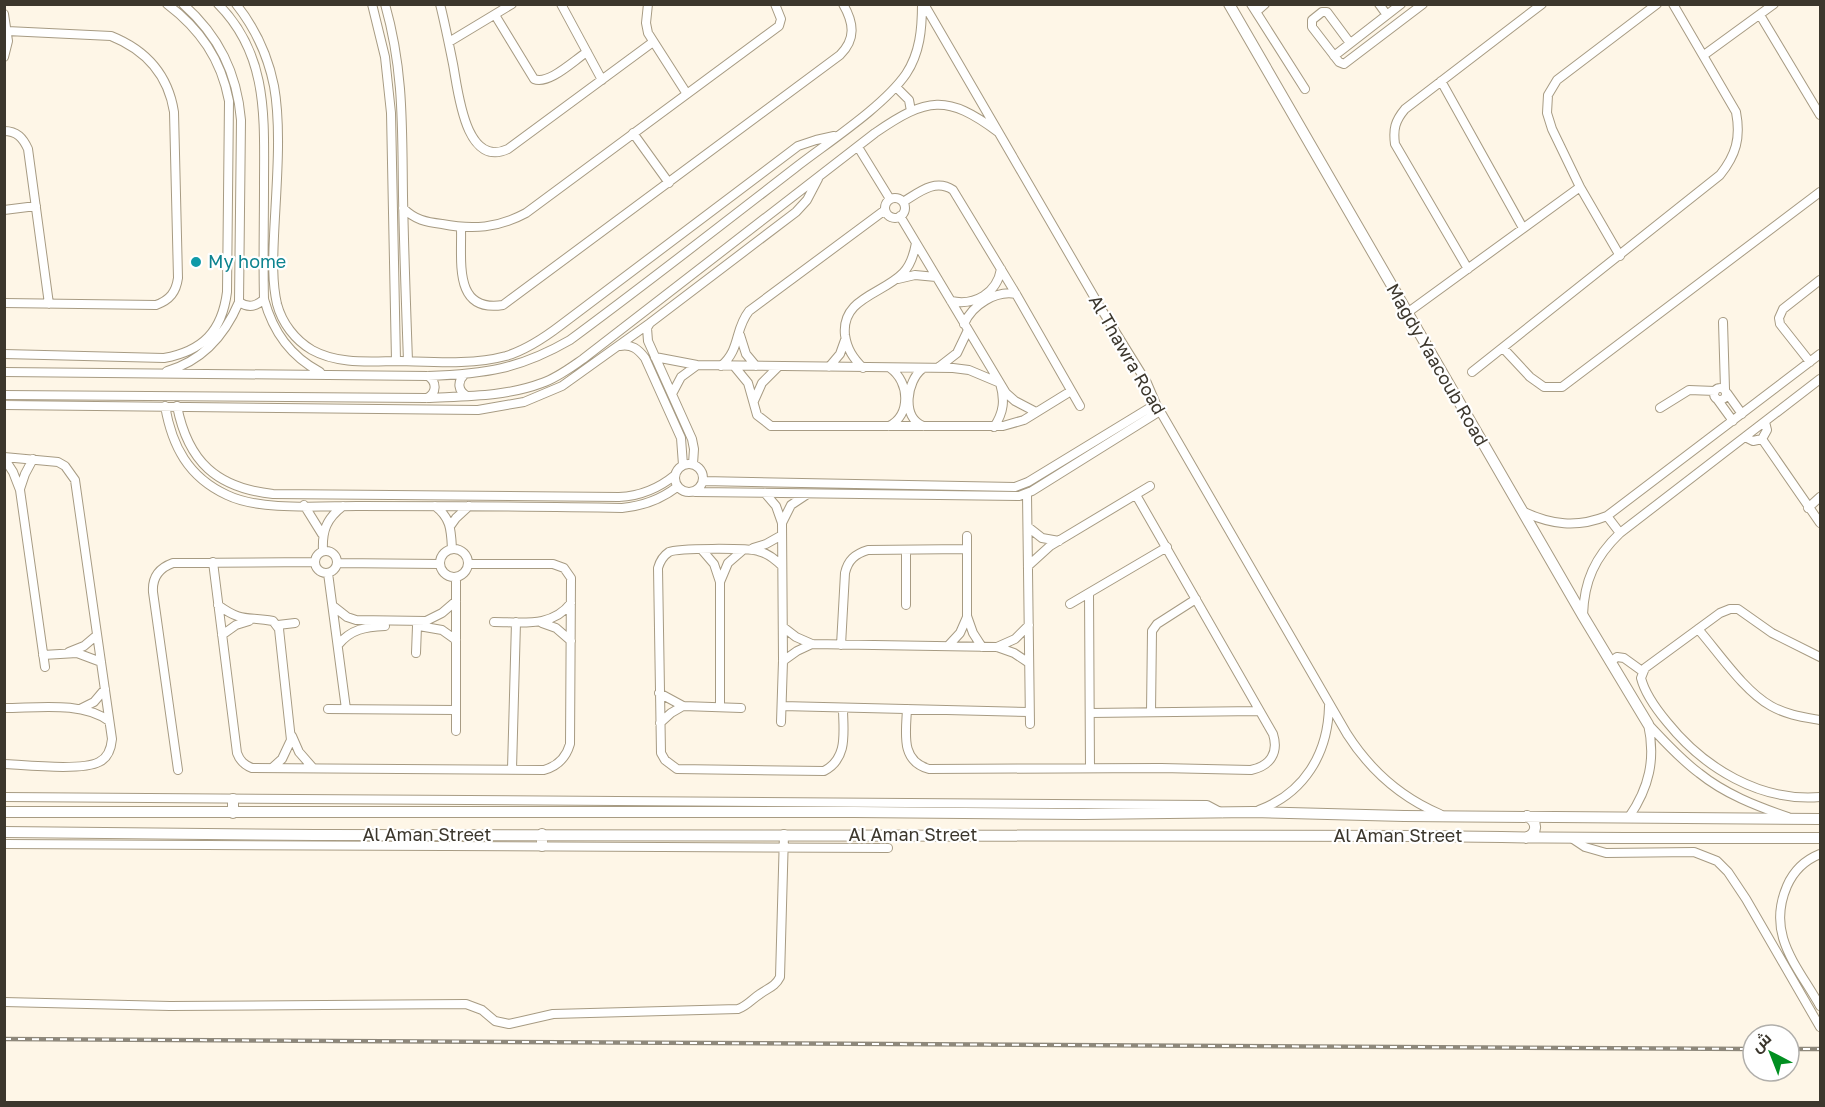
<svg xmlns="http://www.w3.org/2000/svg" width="1825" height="1107" font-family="'Golos Text',Cairo,sans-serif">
  <rect width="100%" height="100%" fill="#fef6e7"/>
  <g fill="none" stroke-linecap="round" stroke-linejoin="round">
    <defs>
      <path id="minor" d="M218,4C269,55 264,119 264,185C264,223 263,261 264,299C273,332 290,356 320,372
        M236,4C255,28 268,56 274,86C282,130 276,190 274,236C273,258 272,282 277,304C282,323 295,340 312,350C339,365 372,361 401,361C435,362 473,365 506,356C526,350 544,338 561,325L798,146L816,140L834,136
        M372,4L385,57L391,113L396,361
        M385,4C404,71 402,127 403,196C404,251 406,306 408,361
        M440,4C445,24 449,44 453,64C458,90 465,169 508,149L653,42
        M561,4L602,80
        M648,4L646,23L648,33L687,94
        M924,4L1100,307L1147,383L1156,404L1347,734C1370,770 1400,797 1440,814
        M1251,4L1305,89
        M1379,4L1387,15
        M1256,12L1265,4
        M4,14L8,41L4,57
        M495,15L534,79C549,85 573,61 587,52
        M1760,15L1820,115
        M449,42L512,4
        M1350,43L1327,12H1322L1312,20V27L1339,62L1344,64L1423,4
        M1704,55L1774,4
        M1334,56L1401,4
        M1441,81L1523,228
        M896,87L909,100L911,111
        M4,131C17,131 23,138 28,149L49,304
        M633,133L669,183
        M858,147L890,199
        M885 208a10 10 0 1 1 20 0a10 10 0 1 1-20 0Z
        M903,202C918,193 935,178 953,190L1016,294L1080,406
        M403,208C415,220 426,222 442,224C473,230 498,228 526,213L779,26L781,19L775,4
        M4,210L36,206
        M900,216L1006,393L1015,401L1036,412
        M461,228C462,261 453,313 503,305L840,55C856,39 854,23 843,4
        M1620,256L1580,187L1552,129L1547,113L1548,95L1557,80L1657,4
        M1468,269L1395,144C1393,129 1395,121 1405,109L1542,4
        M898,279L915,275L936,277
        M951,301C975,306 997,293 1001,269
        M239,302C248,308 256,307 264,299
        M4,303L156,305C170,300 176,292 178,278L174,112C168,74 146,50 111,36L7,31
        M1407,313L1580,187
        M1723,322L1725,389
        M650,323L647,328L648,341L692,439L694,449L693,464
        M964,324C972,305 996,290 1016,294
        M740,335L746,354L756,366
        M620,346C632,344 638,349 645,358L681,438L683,465
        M1503,348L1530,377L1544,387H1562L1820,192
        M4,354L164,358C203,351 222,331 227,292L229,101C221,59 200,29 167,4
        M655,357L697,365L953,368L969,370L1000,383C1005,400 1004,412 994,427
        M1810,362L1780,324L1779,318L1783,309L1820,280
        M721,366C741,349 734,330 749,311L885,210
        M734,366L748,383L757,415L771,426H1003L1024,420L1071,391
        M829,367L840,354L845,340
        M939,367L957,353L968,330
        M863,368C853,358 847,349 845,335C841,298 883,294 903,273C911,265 914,254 916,243
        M922,369C907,381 901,417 923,426
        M167,371C202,361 225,335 239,302L241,120C237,73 219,36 183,4
        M4,372L428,376C485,374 520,369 570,340C646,284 720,226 795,168C827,143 883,107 906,74C920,53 922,29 922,4
        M1472,372L1720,175C1736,155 1741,138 1736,112L1673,4
        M464,375C457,382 458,391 467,396
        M1714 394a6 6 0 1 1 12 0a6 6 0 1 1-12 0Z
        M1727,393L1742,414
        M672,394L681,377L696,366
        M4,395L426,398C465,396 505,397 542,383C557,378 570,368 583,359L875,133C927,97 947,94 998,132
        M427,398C437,393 437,382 428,376
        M1717,399L1733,421
        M754,401L762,383L778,367
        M4,405L478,410L524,402L562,386L650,323L796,212L807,200L818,179
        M165,406C172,446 188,477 227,495C260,511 320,506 357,506C446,506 534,506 622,508C643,506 660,500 677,487
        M177,406C188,462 217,488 273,494L619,497C641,496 658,489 675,475
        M1660,408L1689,390L1715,391
        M889,426C911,415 910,382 890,368
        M1745,437L1753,441L1762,439L1767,430L1765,422
        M1762,439L1820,523
        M4,457L58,462L65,466L75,480L112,739C111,749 108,758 99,762C83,771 25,765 4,764
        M4,458L13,472L20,490L45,667
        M675 478a14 14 0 1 1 28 0a14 14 0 1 1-28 0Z
        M703,481L1015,487L1028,482L1156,404
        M20,489L25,474L33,459
        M695,492L1019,496L1032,491L1160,411
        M765,493L776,506L782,523L783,661L781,722
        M1027,494L1030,724
        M304,505L322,534
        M435,506C451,518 451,530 452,549
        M1808,508L1820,497
        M1522,511C1551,525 1577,528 1607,516L1820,354
        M1607,516L1620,533
        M782,523L791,505L806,495
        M451,525L456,518L469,506
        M1028,527L1042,538L1059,541
        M967,536V616L973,633L982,647
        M753,548L766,544L782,535
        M440 563a14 14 0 1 1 28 0a14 14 0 1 1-28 0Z
        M702,550L714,564L720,582V707
        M315 562a11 11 0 1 1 22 0a11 11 0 1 1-22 0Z
        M323,551C322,531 326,519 343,506
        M213,562L237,753C240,761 244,765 252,768L544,770C558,766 566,758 570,744L571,578L564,568L553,564H468
        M337,563L439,564
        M782,566C775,559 768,553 758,551C747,548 678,548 669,552C663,556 660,561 658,568L661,753L665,760L677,769L824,771C849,758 843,731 843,708
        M1028,566L1050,546L1150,486
        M328,573L346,709
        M720,582L728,563L743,550
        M1089,593L1090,768
        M1070,604L1167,547
        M218,605C242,623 248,616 273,621L279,629L291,740L282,759L272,768
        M906,605V550
        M333,606L347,617L356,620L426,621L442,613L456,601
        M1583,615C1584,581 1595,557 1620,533L1820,379
        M494,622C522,622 552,628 571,603
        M542,623L556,628L571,641
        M278,625L295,623
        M419,626L442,630L456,640
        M783,627L796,637L812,644L997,647L1014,653L1029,663
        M1698,629C1719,653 1744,691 1771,706C1787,715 1803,717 1820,720
        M222,635L236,625L249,621
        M338,645C351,629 365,627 385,626
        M841,645L845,573C848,560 855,554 868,550L967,549
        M948,646L960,633L967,617
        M997,647L1015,639L1029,625
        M69,652L84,646L97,635
        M416,653L417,626
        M43,655L77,653L101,662
        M1820,657L1772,633L1738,609H1730L1720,613L1645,668L1641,678C1645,694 1657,710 1667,722C1704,768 1760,802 1820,797
        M783,661L797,651L812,644
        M1610,662L1617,657L1624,658L1642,671
        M659,693L683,706L741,708
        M782,706L1029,712
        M4,708C37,708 82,701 109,721
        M80,709L94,702L105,689
        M328,709L456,710
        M907,709C906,733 900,761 929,769L1161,768L1251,770C1270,766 1279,753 1273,734L1136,495
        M1151,712L1152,631L1157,624L1196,599
        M1090,713L1259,711
        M660,723L671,713L683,706
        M1648,724C1664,741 1680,759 1699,773C1725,794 1756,806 1788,817
        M456,731V577
        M292,736L299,752L313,768
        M512,769L516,622
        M178,770L153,592C152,577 159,568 173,563L315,562
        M4,797L1207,805L1222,813
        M1259,810C1304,793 1328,754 1329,706
        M1629,817C1649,788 1656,759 1648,724
        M1573,839L1585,847L1606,853L1694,852L1717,861L1728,872L1746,899L1820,1027
        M4,844L888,848
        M1820,854C1805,860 1794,870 1787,886C1766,935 1797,965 1820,1006
        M4,1002L170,1006L466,1004L482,1010L495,1021L509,1024L553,1014L738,1009C747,1006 752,999 760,994C768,988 775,987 780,977L784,834"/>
      <path id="tertiary" d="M1229,4L1583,616L1648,724
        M4,812H854L1083,814L1253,812L1404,816L1820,819
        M233,813V799
        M4,832L315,835L1439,836C1566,839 1693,838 1820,838
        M542,834V846
        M1526,838C1538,833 1538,822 1527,816"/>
    </defs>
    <use href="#minor" stroke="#a79b83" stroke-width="10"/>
    <use href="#tertiary" stroke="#a79b83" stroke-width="12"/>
    <use href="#minor" stroke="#fff" stroke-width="8"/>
    <use href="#tertiary" stroke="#fff" stroke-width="10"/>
    <defs>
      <path id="rail" d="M4,1039L1753,1049
        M1789,1049H1820"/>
    </defs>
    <use href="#rail" stroke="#8e887b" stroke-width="4.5"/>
    <use href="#rail" stroke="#fff" stroke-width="2" stroke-dasharray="7" stroke-linecap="butt"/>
  </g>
  <circle fill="#0f9aa8" stroke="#fff" stroke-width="2" cx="196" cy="262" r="6"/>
  <g text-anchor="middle" stroke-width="4.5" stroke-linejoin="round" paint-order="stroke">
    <g font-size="18" fill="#0d838f" stroke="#fff" text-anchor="start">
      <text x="208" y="268">My home</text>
    </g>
    <g font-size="18" fill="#3c372d" stroke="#fff">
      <text transform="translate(1127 355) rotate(60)" y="6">Al Thawra Road</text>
      <text transform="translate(1437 365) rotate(60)" y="6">Magdy Yaacoub Road</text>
      <text x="427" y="841">Al Aman Street</text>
      <text x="913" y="841">Al Aman Street</text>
      <text x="1398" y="842">Al Aman Street</text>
    </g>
  </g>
  <rect width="1825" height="1107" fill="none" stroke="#3c372d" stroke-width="12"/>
  <g transform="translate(1771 1053) rotate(318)"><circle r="28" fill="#ffffff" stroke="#b1afab" stroke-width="1.5"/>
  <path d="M0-4.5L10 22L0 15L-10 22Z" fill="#018f20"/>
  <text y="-9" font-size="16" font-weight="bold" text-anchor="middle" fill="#3c372d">ش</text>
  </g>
</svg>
